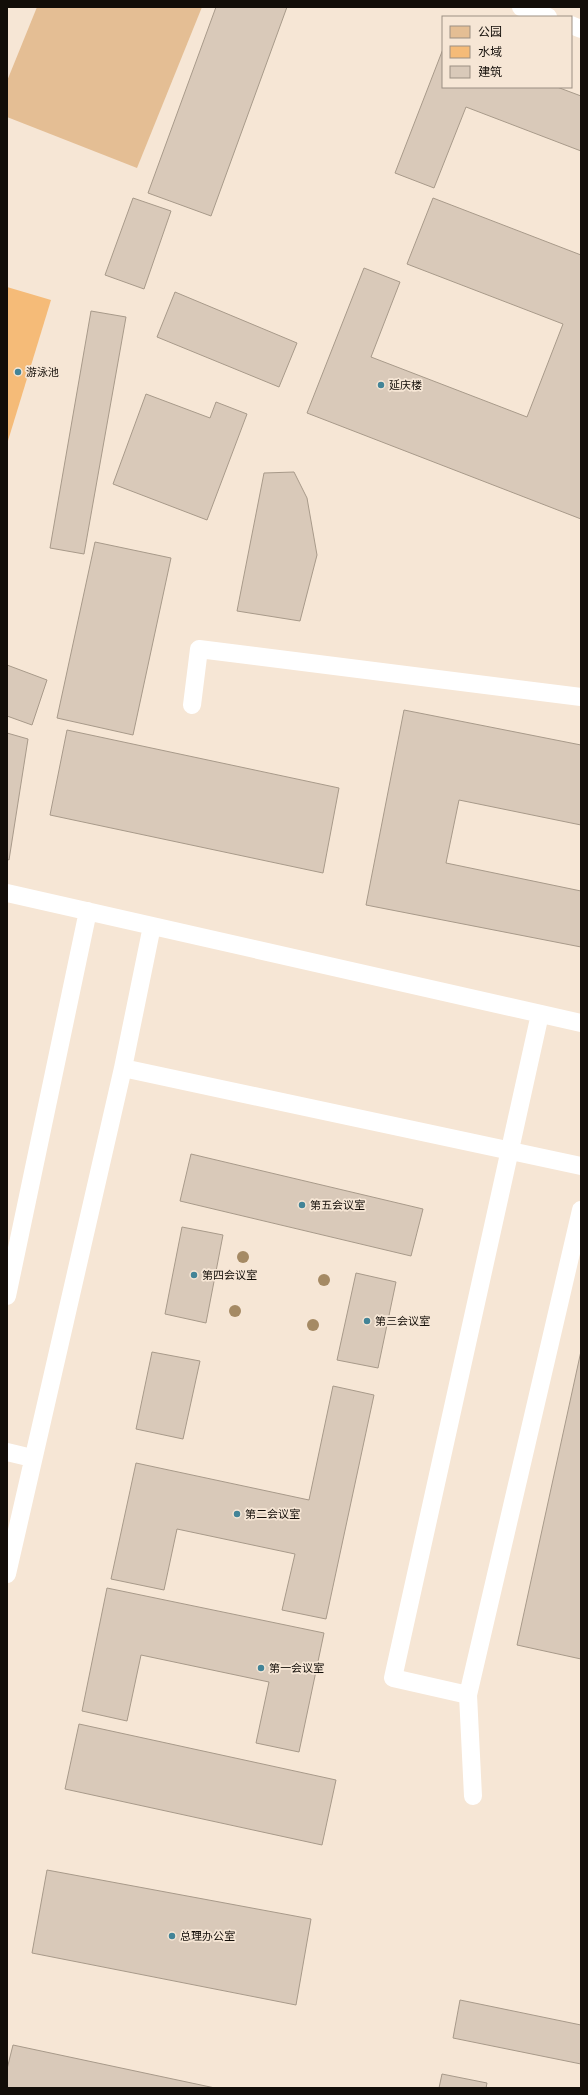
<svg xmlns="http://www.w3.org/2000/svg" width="588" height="2095" font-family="Lora,'Noto Sans SC',serif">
  <rect width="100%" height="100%" fill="#f6e6d5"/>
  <path fill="#e4be94" d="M37,7H202L137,168L7,117V81Z"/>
  <path fill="#f5bb78" d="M7,287L51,300L7,444Z"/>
  <path fill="#d9c9b9" stroke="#a89a8a" d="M216,7H287L211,216L148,193Z
    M443,49V87H557L581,96V151L466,107L434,188L395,173Z
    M133,198L171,211L144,289L105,275Z
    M433,198L581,255V519L307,413L364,268L400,282L371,357L527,417L563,324L407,264Z
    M175,292L297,343L279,387L157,337Z
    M91,311L126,317L84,554L50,548Z
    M146,394L210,418L216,402L247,414L207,520L113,484Z
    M294,472L307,498L317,555L300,621L237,611L264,473Z
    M95,542L171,558L133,735L57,718Z
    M7,665L47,680L32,725L7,716Z
    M404,710L581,745V825L459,800L446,863L581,891V947L366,905Z
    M67,730L339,788L323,873L50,815Z
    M7,733L28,739L9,860L7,859Z
    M191,1154L423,1209L411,1256L180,1201Z
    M182,1227L223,1235L206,1323L165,1314Z
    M356,1273L396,1282L378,1368L337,1360Z
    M581,1351V1659L517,1645Z
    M152,1352L200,1361L183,1439L136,1429Z
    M333,1386L374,1395L326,1619L282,1610L295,1554L177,1529L164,1590L111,1579L136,1463L309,1500Z
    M107,1588L324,1633L299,1752L256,1743L269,1682L141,1655L127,1721L82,1711Z
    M79,1724L336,1780L322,1845L65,1789Z
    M47,1870L311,1919L296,2005L32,1953Z
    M460,2000L581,2025V2064L453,2038Z
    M13,2045L215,2088H7V2069Z
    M442,2074L487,2083L486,2088H439Z"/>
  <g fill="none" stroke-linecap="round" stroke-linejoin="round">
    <path stroke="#fff" stroke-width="18" d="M521,7L548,17
      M571,25L581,29
      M192,705L199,649L581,697
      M7,893L581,1023
      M123,1068L581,1166
      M7,1296L88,911
      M7,1452L32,1458
      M7,1574L123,1068L152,926
      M468,1695L393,1678L540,1014
      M473,1796L468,1695L581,1210"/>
  </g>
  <g fill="#a58a64">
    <circle cx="243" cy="1257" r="6"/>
    <circle cx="324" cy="1280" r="6"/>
    <circle cx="235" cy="1311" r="6"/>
    <circle cx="313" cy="1325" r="6"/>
  </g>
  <g fill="#438497" stroke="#f6e6d5" stroke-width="1.5">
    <circle cx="18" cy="372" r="4"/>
    <circle cx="381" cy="385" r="4"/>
    <circle cx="302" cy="1205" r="4"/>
    <circle cx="194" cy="1275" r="4"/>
    <circle cx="367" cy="1321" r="4"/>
    <circle cx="237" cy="1514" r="4"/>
    <circle cx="261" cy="1668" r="4"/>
    <circle cx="172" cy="1936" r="4"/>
  </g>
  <g text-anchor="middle" stroke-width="3.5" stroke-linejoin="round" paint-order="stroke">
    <g font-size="11" fill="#120d08" stroke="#f6e6d5" text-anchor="start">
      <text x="26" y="376">游泳池</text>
      <text x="389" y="389">延庆楼</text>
      <text x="310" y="1209">第五会议室</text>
      <text x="202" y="1279">第四会议室</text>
      <text x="375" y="1325">第三会议室</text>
      <text x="245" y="1518">第二会议室</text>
      <text x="269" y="1672">第一会议室</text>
      <text x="180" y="1940">总理办公室</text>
    </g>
  </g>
  <rect width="588" height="2095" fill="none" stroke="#120d08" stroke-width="16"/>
  <rect x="442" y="16" width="130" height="72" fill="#f6e6d5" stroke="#9b8f83"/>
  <rect x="450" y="26" width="20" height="12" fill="#e4be94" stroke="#9b8f83"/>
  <text x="478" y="36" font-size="12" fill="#120d08">公园</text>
  <rect x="450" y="46" width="20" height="12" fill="#f5bb78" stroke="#9b8f83"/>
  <text x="478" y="56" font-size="12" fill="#120d08">水域</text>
  <rect x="450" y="66" width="20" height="12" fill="#d9c9b9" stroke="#9b8f83"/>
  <text x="478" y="76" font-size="12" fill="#120d08">建筑</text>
</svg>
